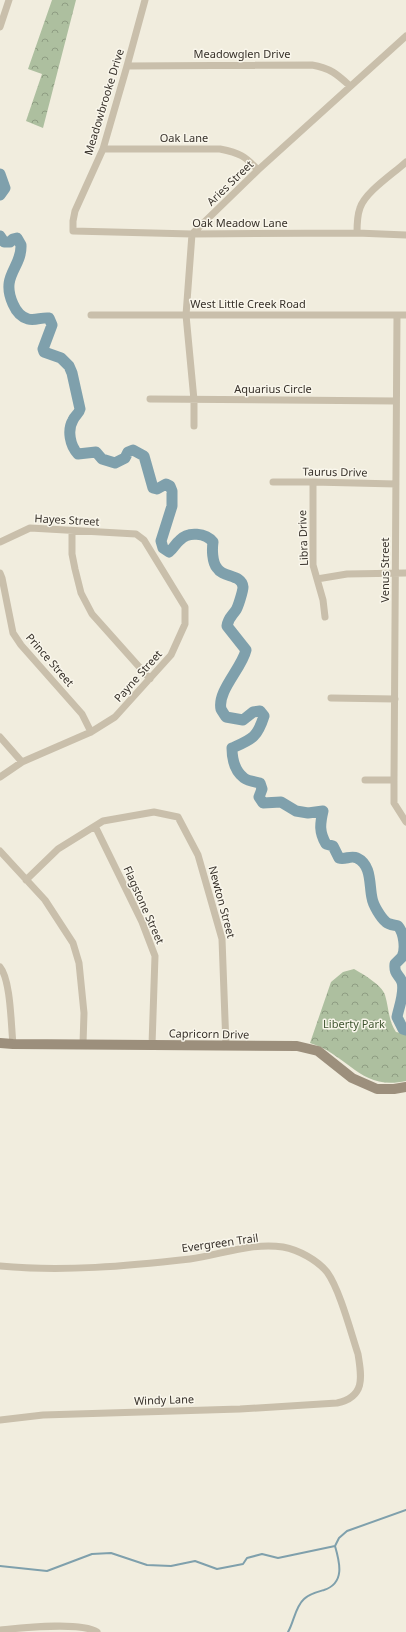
<svg xmlns="http://www.w3.org/2000/svg" width="406" height="1632" font-family="'Noto Sans',sans-serif">
  <defs>
    <pattern id="forest-crowns" width="20" height="18" patternUnits="userSpaceOnUse"><rect width="20" height="18" fill="#adbf9f"/><path d="M2 6a3 3 0 1 1 6 0M12 15a3 3 0 1 1 6 0" fill="none" stroke="#8e9c82"/></pattern>
  </defs>
  <rect width="100%" height="100%" fill="#f1edde"/>
  <path fill="url(#forest-crowns)" d="M52,0H76L43,128L26,121L42,74L28,69Z
    M354,969C363,974 382,985 385,995C389,1008 388,1020 396,1032L406,1034V1081C360,1091 349,1055 310,1043L331,982L343,972Z"/>
  <g fill="none" stroke-linecap="round" stroke-linejoin="round">
    <path stroke="#7fa0ac" stroke-width="2" d="M0,1566L47,1571L92,1554L111,1553L147,1565L171,1566L195,1561L217,1569L243,1564L247,1558L262,1554L278,1558L335,1546
      M288,1632C294,1622 295,1607 304,1599C309,1594 317,1592 324,1590C345,1583 340,1563 335,1546L339,1538L347,1531L406,1510"/>
    <path stroke="#7fa0ac" stroke-width="11" d="M0,174L5,188L0,195
      M0,236L4,242H10L13,239L17,238L21,245C22,268 0,275 13,304C16,311 21,317 28,319C35,321 42,317 49,318L52,325L43,349L44,352L61,358L69,366L72,373L80,409C79,414 75,415 73,420C67,430 70,446 78,454L96,452L102,459L115,463L125,458L128,452L133,450L144,456L153,488L157,489L166,484L170,486L172,491V506L161,541L163,548L169,552C174,548 175,544 180,540C188,531 206,533 213,542C212,549 212,562 217,568C223,578 242,574 243,587C243,591 238,607 236,610C232,616 228,618 227,626L246,650C242,668 217,691 221,709C222,711 224,714 226,717L243,720L253,712L260,711L264,716C257,738 252,739 232,748C232,759 235,771 244,778C248,781 256,782 260,783L262,789L259,797L263,803L281,802L296,811L308,813L323,811C320,824 319,832 326,844L333,846L339,858C345,860 351,855 357,858C372,865 369,885 372,898C373,905 381,918 386,922C389,925 395,925 398,926C404,933 406,949 402,957C399,960 397,962 395,964C394,975 399,974 402,982C405,992 399,1007 397,1017L403,1029L406,1030"/>
    <path stroke="#c9bfab" stroke-width="7" d="M145,0L127,66L103,149L75,211L73,221V231L192,234L357,233L406,235
      M0,27L9,0
      M127,66L312,65C330,68 337,74 350,86
      M103,149H220C240,153 245,156 258,170
      M357,233C357,225 357,216 360,208C365,192 393,174 406,162
      M91,315H406
      M397,315L394,780V803L406,822
      M150,399L396,401
      M194,426V400L186,315L192,234L258,170L406,36
      M273,482H313L396,484
      M313,482V565L323,600L325,617
      M72,531V554L75,569L81,593L92,614L150,679
      M0,542L30,528L136,534L144,540L185,607V624L171,655L115,717L91,732L22,762L0,777
      M0,573L2,578L13,633L21,645L82,714L91,732
      M317,579L347,574L406,573
      M331,698L395,699
      M0,737L22,762
      M365,780H394
      M95,826L142,922L155,956L152,1045
      M0,851L45,900L73,943L79,963L84,1013L83,1044
      M26,880L58,849L103,821L154,812L178,817L198,855L222,939L226,1046
      M0,967C11,980 11,1027 13,1044
      M0,1266C63,1272 128,1266 190,1259C220,1255 252,1242 283,1247C299,1250 317,1260 327,1272C340,1290 351,1333 358,1354C362,1378 365,1397 337,1403L240,1409L43,1415L0,1420
      M0,1630C21,1628 80,1621 97,1632"/>
    <path stroke="#9c8f7c" stroke-width="10" d="M0,1043L13,1044L297,1046L318,1051L352,1078L377,1089H394L406,1087"/>
  </g>
  <g text-anchor="middle" stroke-width="3" stroke-linejoin="round" paint-order="stroke">
    <g font-size="11" fill="#37312a" stroke="#f9f6eb">
      <text x="242" y="58">Meadowglen Drive</text>
      <text transform="translate(104 102) rotate(-73)" y="4">Meadowbrooke Drive</text>
      <text x="184" y="142">Oak Lane</text>
      <text transform="translate(230 183) rotate(-44)" y="4">Aries Street</text>
      <text x="240" y="227">Oak Meadow Lane</text>
      <text x="248" y="308">West Little Creek Road</text>
      <text x="273" y="393">Aquarius Circle</text>
      <text transform="translate(335 472) rotate(1)" y="4">Taurus Drive</text>
      <text transform="translate(67 520) rotate(3)" y="4">Hayes Street</text>
      <text transform="translate(303 538) rotate(-92)" y="4">Libra Drive</text>
      <text transform="translate(385 570) rotate(-90)" y="4">Venus Street</text>
      <text transform="translate(50 660) rotate(49)" y="4">Prince Street</text>
      <text transform="translate(138 676) rotate(-48)" y="4">Payne Street</text>
      <text transform="translate(222 902) rotate(75)" y="4">Newton Street</text>
      <text transform="translate(144 905) rotate(66)" y="4">Flagstone Street</text>
      <text transform="translate(209 1034) rotate(1)" y="4">Capricorn Drive</text>
      <text transform="translate(220 1243) rotate(-8)" y="4">Evergreen Trail</text>
      <text transform="translate(164 1400) rotate(-2)" y="4">Windy Lane</text>
    </g>
    <g font-size="11" fill="#3e542f" stroke="#f9f6eb">
      <text x="354" y="1028">Liberty Park</text>
    </g>
  </g>
</svg>
